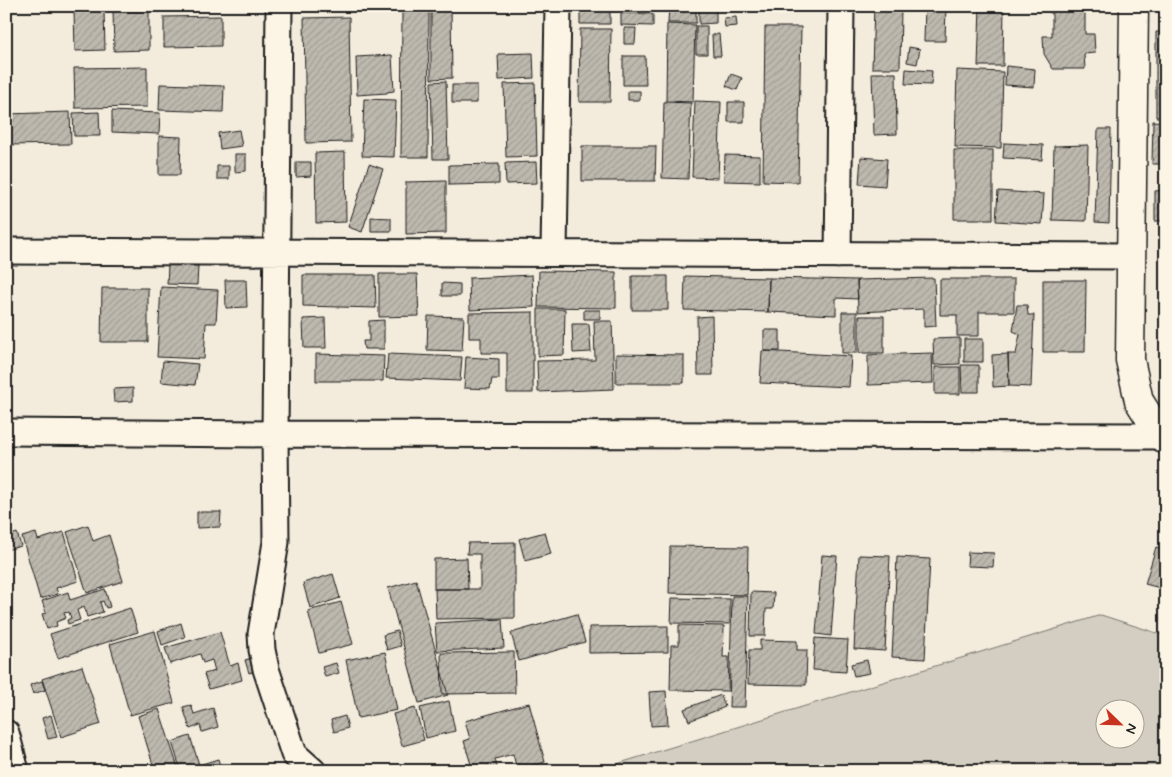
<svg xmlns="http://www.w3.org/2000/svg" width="1172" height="777" font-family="Mynerve,sans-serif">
  <defs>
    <pattern id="building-hatch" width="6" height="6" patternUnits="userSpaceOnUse" patternTransform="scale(1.25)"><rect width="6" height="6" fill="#beb9ae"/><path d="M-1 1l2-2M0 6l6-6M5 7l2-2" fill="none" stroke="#a39e95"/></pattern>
  </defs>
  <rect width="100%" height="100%" fill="#f3ecdd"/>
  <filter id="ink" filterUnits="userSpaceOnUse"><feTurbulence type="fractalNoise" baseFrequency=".02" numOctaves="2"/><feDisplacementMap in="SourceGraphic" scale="10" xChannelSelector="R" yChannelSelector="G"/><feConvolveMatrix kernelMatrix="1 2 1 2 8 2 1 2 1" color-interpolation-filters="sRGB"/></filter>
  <g filter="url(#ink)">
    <path fill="#d3cec1" stroke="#78756e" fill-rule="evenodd" d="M1101,615L1166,636V771H594ZM1104,710H1134V740H1104Z"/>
    <path fill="url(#building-hatch)" stroke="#1c1c1c" d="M580,6H610V24H580Z
      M669,6H696V23H668Z
      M699,6H716V23L699,24Z
      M874,6H901L900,68H872Z
      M925,6H946L945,41H924Z
      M980,6H1004L1003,66H978Z
      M1044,6H1085V34H1094L1095,53L1084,54L1085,69H1053L1044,54L1043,36H1052V13L1044,10Z
      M431,7H451L452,78L431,79Z
      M402,10H429L428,157H401Z
      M74,11H104L105,50L75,51Z
      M113,11H149V50L114,51Z
      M621,13L653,14V26L621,25Z
      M221,16V46L164,47V17Z
      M349,17L351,142L306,143L304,18Z
      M736,17L737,26L725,27L724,18Z
      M667,24L695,25L693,102L666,101Z
      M696,26H707V54H696Z
      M765,27H801L798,182L763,181Z
      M624,28H636L635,44H624Z
      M580,29H611L610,102H579Z
      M1156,32H1166V117H1156Z
      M719,34L721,56H713L712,35Z
      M909,47L920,49L917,64L907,62Z
      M533,53L534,78L499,80L498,54Z
      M392,55L394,91L387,92V93L357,95L356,57Z
      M623,56H645L646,85H623Z
      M1006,66L1035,69L1034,87L1005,85Z
      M147,67V107L75,108L74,68Z
      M906,69L932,71L931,85L905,84Z
      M957,70L1003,72L1001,148L955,147Z
      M872,73H896L897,134L874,135Z
      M731,74L742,78L737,90L726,86Z
      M446,81L448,159H433L431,82Z
      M535,83L537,156L506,157L504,84Z
      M160,84L224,86L223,112L159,110Z
      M452,85H477V103H452Z
      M628,91H640V100H628Z
      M364,99L396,100L394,157L362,156Z
      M695,101L721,102L718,178L692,177Z
      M664,102L691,103L688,179L662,178Z
      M728,102H744V122H728Z
      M112,111L160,113L159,134L112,132Z
      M70,112L71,144L6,145V114Z
      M99,112L100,136H74L73,113Z
      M1153,121L1166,122V164H1152Z
      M1098,129H1111L1109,223L1095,222Z
      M239,130L242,146L220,149L218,133Z
      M159,136L181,137L180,175H159Z
      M1004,143L1043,145L1042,160L1003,158Z
      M1088,145L1086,221L1052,220L1054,146Z
      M582,146H656L655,181H582Z
      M954,150H993V219H954Z
      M345,152L346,222L316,223L315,153Z
      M235,154H246V171L235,172Z
      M725,155L760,156V182L724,181Z
      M861,157L887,159L885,186L859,184Z
      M296,162H311V176L296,177Z
      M536,162L537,183L506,184L505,163Z
      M369,164L383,169L362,232L348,227Z
      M499,164V184L449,185V165Z
      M217,166H229V179H217Z
      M446,181V233L406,234V182Z
      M1166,190V221H1155V191Z
      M998,191L1044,194L1042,224L996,221Z
      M371,217L391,218V231H371Z
      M168,265L198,266L197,285L167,284Z
      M539,271L616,272V308L538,307Z
      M379,274H417L419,316L379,317Z
      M303,275H375L376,308L303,306Z
      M532,275L534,307L470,310L469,278Z
      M632,276H668V310H632Z
      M685,276L769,278L768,312L684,310Z
      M769,278L857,280L858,299L836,298V315L768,312Z
      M934,278L936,326L924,327V309L858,312L857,280Z
      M940,279H1014V312H979V336H957V315H940Z
      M225,280H246L247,307L226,308Z
      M1043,280H1086L1085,352H1043Z
      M442,283L460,284V296H442Z
      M161,287L218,290L216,323H206L204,359L157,357Z
      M102,288H148V342H101Z
      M1017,305H1027L1028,315H1034L1031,387L1009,386L1008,354H1016L1020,334L1013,331Z
      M538,309H565L564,355L538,356Z
      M584,310H600V319H584Z
      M533,312V393H507V353H481V338H469V313Z
      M842,312H857V353H842Z
      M428,316L464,317L462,351L427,350Z
      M712,316L713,375H698L697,317Z
      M859,316H884V353H859Z
      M325,318L326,348H304L303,319Z
      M384,320V349H364L363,341H369V321Z
      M594,321H612L614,389L538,392L537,361L595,360Z
      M572,324H589L591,352L573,353Z
      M764,330H780V351H764Z
      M960,338V364L934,365L933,339Z
      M964,339H983V362H964Z
      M762,351L851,356L849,387L760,383Z
      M932,353L933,383L868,385V355Z
      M316,354L384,356L383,381H316Z
      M388,354L462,357L460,381L386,378Z
      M616,354L684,355V383H616Z
      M1008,354L1009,386L993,387L992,355Z
      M466,357L499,359V379H492L490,389L464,388Z
      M163,361L198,364L195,385L161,382Z
      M961,365H979V392H962Z
      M935,367H960V394H935Z
      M133,388V401L114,402L113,389Z
      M197,512H221L220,527L197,528Z
      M88,525L93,541L109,535L123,581L87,593L67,532Z
      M64,532L78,581L56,588L58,594L40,599L22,537L36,533L38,540Z
      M545,532L551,554L525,561L519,539Z
      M17,533L21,546L6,550V537Z
      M515,542V618L436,619L435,589H480V554H467L468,543Z
      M670,546L748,547L747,595L669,593Z
      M1156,547L1166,550V581L1164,589L1145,584Z
      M968,552L994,553L993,567L967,566Z
      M822,555L837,556L831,636L816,634Z
      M859,555L890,556L885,651L854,649Z
      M897,557L930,559L925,659L892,657Z
      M467,558L468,589H434V559Z
      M333,574L340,598L310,608L303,583Z
      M416,580L448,695L419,703L388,588Z
      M105,589L110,607L106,608L103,601L100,602L103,612L87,617L84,607L77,610L80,620L68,624L67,620L71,618L69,612L64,613L66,618L56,622L57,626L47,629L42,614L46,613L42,601L68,592L70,600Z
      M751,592L774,593L773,609H766L765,636H750Z
      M732,596H748L745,707H729Z
      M672,598L730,599V624L671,623Z
      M341,602L353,644L319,653L308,611Z
      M130,608L138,632L58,658L50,634Z
      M577,614L585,642L519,661L511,633Z
      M502,619L504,648L437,651L435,623Z
      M181,623L185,637L162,645L158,631Z
      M679,625L724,626L723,657H729L728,691L670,690L671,645H679Z
      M668,626V652L589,653V627Z
      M155,631L174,703L130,715L110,644Z
      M397,631L401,646L387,650L383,635Z
      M220,632L230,666L238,663L242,680L209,689L204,674L215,671L212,660L203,663L200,654L170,664L165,648Z
      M815,638L848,640L846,672L813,670Z
      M760,640L797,641V650H807L806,685L748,684L749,650H760Z
      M385,652L397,710L358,718L346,660Z
      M514,652L515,693L442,694L441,653Z
      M255,657L259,670L249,673L245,660Z
      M867,660L870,673L854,676L851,664Z
      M336,663L339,673L325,677L322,667Z
      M82,666L101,724L61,737L42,679Z
      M42,681L45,690L33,694L30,685Z
      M666,691L668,725L651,726L649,692Z
      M721,695L725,707L689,721L684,709Z
      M449,701L455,731L426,738L420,708Z
      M529,703L545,762L517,770L513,754L495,759L498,771H473L464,741L470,739L465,721Z
      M191,705L194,714L213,708L218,727L202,732L200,725L190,729L183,707Z
      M415,708L424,740L402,746L393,714Z
      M159,709L179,771H155L138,716Z
      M51,715L57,737L48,739L42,718Z
      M345,716L348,728L334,732L331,720Z
      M190,736L201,771H181L172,742Z
      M218,759L221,769L204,771L202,764Z"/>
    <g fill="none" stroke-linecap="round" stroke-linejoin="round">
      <defs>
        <path id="minor" d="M279,6L275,434L276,542L261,634L262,650L266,669L294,754L313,771
          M6,251L1131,256
          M554,252L558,6
          M838,255L841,6
          M6,432L275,434L1161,436
          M6,733L16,771"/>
        <path id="tertiary" d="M1134,6L1130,360L1139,401L1161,436L1166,440"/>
      </defs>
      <use href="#minor" stroke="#1c1c1c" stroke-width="29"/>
      <use href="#tertiary" stroke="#1c1c1c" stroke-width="31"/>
      <use href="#minor" stroke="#fcf5e5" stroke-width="25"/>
      <use href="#tertiary" stroke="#fcf5e5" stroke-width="28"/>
    </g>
  </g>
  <rect width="1172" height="777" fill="none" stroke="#fcf5e5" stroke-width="25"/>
  <rect x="12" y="12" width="1147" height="752" fill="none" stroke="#1c1c1c" stroke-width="2" filter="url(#ink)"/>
  <g transform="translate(1120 724) rotate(113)"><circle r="24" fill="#fcf5e5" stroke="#a29e95"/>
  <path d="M0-4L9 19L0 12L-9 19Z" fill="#c8321e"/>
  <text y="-8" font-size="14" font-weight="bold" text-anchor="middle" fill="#1c1c1c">N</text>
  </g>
</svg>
